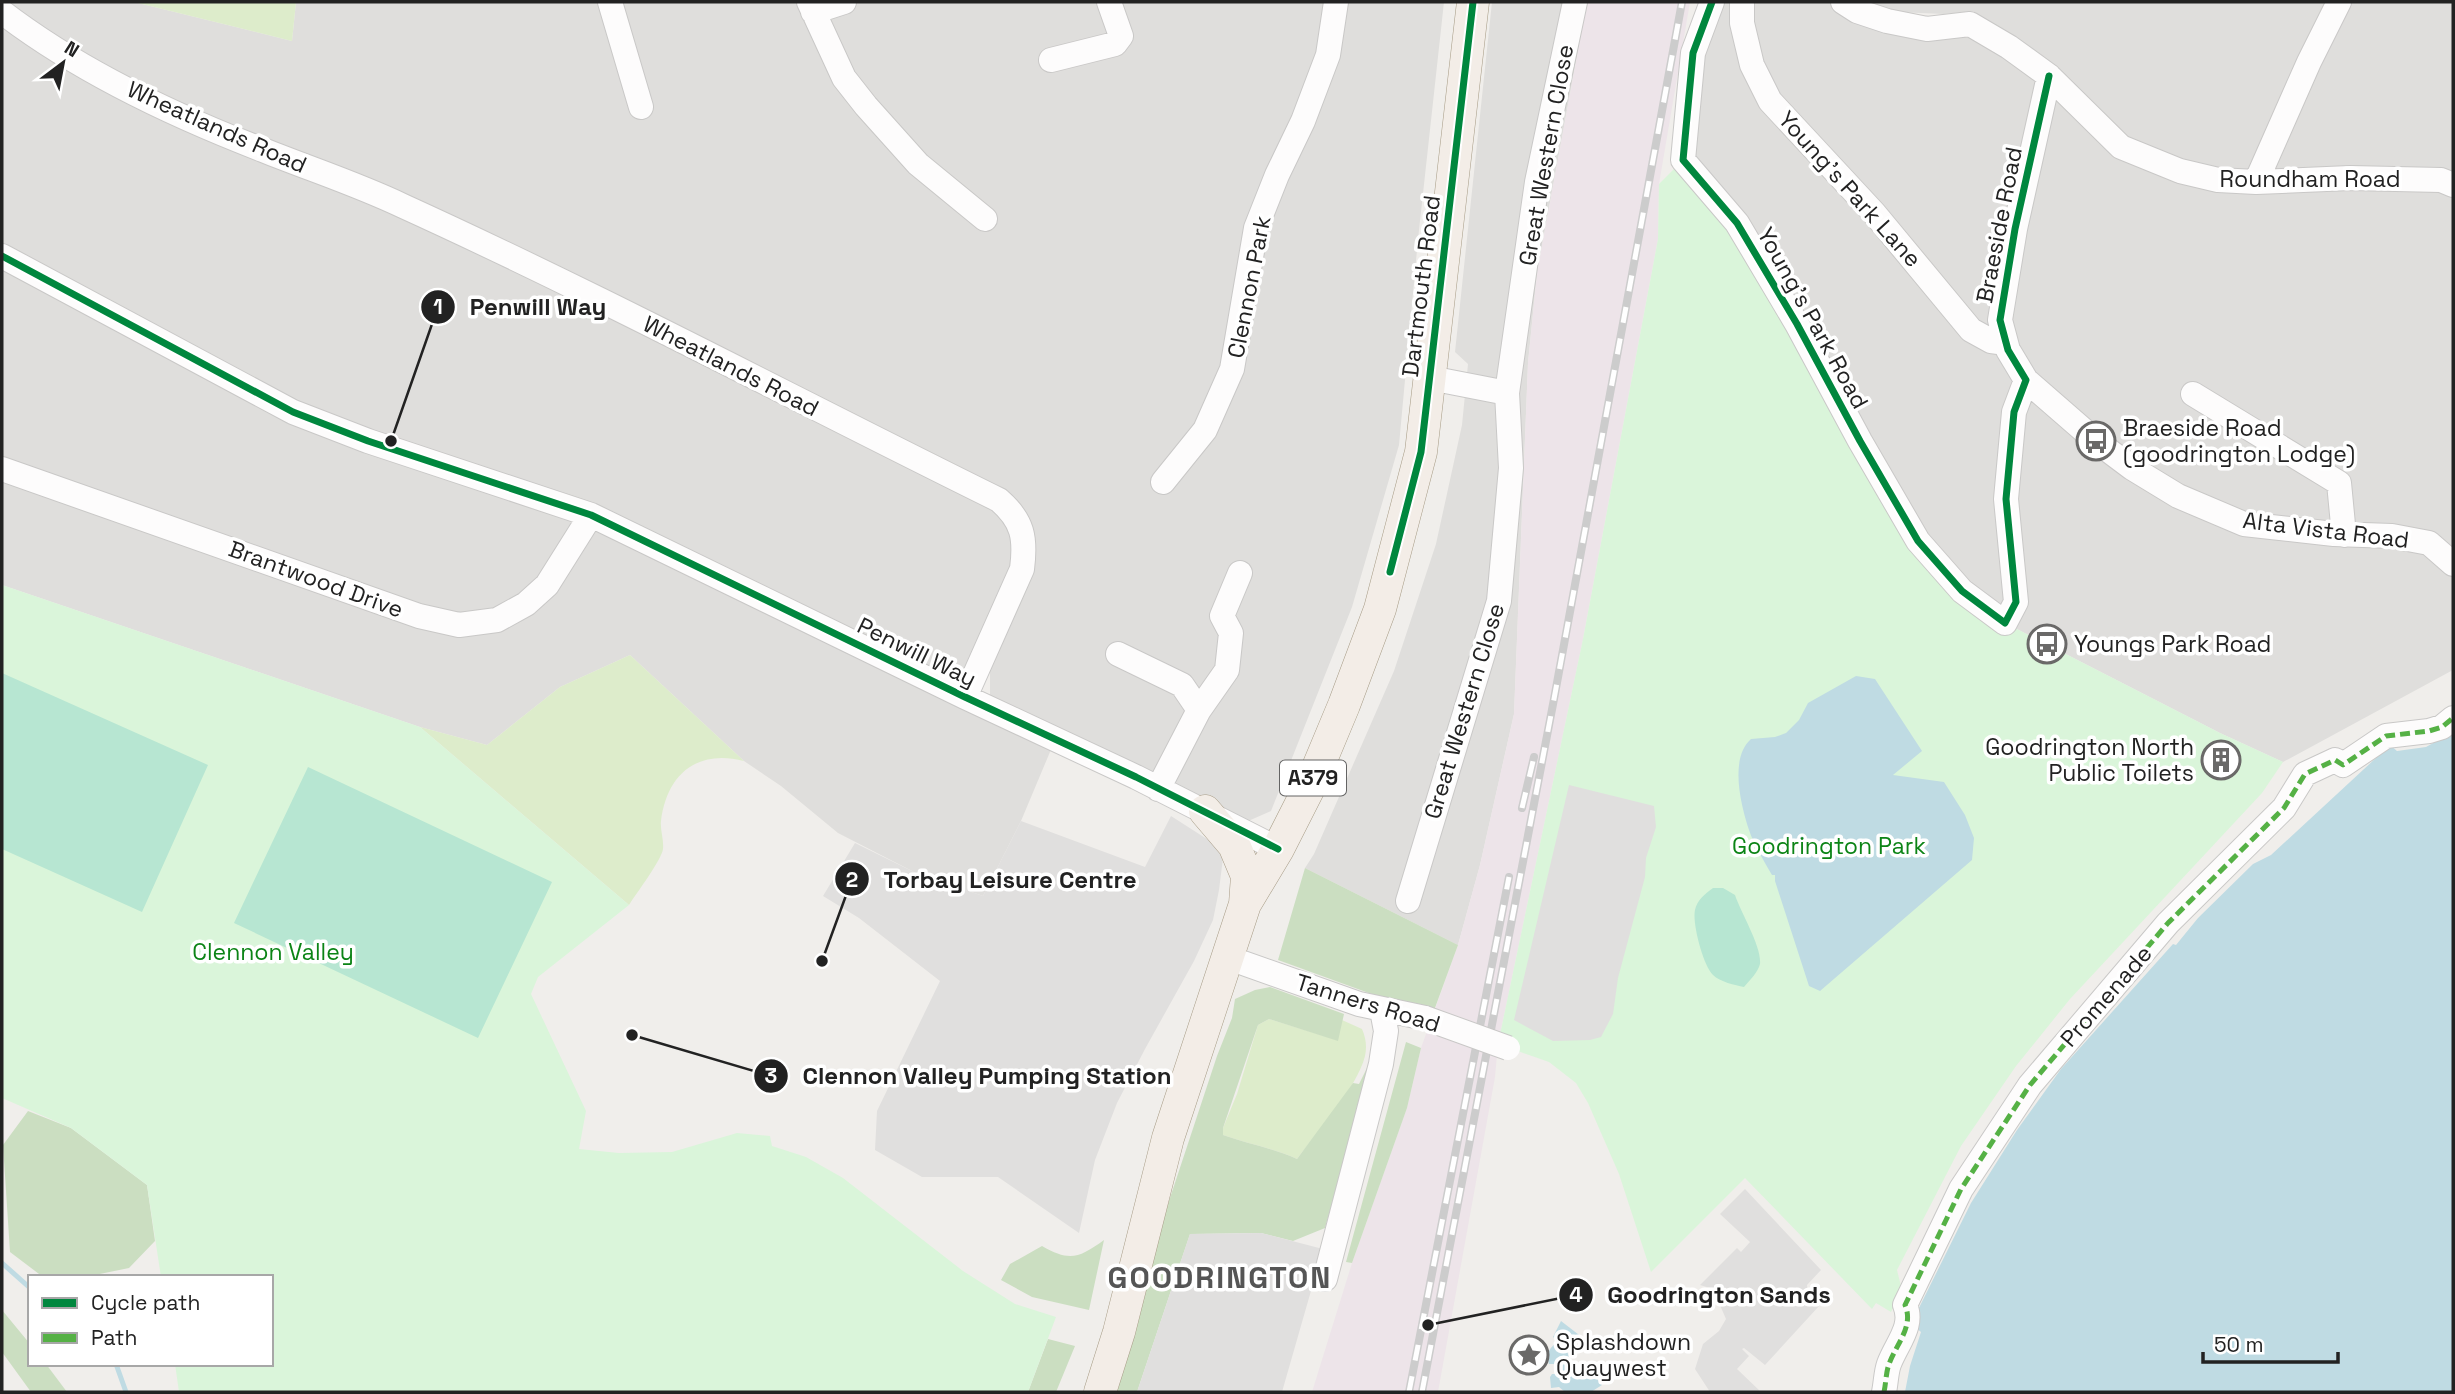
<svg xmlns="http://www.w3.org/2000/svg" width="2455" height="1394" font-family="'Space Grotesk',sans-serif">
  <rect width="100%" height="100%" fill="#f0eeeb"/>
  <path fill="#dfdedc" d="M2,2H134L292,41L296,2H1444L1418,239L1399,445L1352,607L1271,811L1246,822L990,702V666L1032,525L945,474L1023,532L965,697L1055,740L1021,821L983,896L914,872L838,833L781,786L744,761L630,655L560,687L487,745L420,727L2,585Z
    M1492,2H1587L1537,273L1528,363L1514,714L1480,865L1458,945L1305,868L1314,854L1394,671L1436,544L1462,425L1468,364L1455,352Z
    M1712,2H1843L1857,11L1970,24L1974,11L1944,14L1874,11L1855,2H2453V670L2283,762L2220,733L2005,623L1962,591L1683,160Z"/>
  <path fill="#ede4e9" d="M1587,2H1690L1659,184L1658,239L1583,639L1498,1044L1495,1077L1438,1392H1312L1352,1263L1407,1108L1421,1048L1458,945L1480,865L1514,714L1528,363L1537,273Z"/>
  <path fill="#ddeccb" d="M134,2H296L292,41Z
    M630,655L744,761C697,749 667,774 661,821C660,830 664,840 663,849C662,859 636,894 629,905L420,727L487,745L560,687Z
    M1269,1019L1337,1040L1342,1020L1362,1029C1366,1038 1367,1047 1365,1056C1357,1088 1317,1132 1297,1159C1273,1148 1248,1144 1223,1135V1128L1237,1094L1258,1025Z"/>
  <path fill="#cbdec1" d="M1305,868L1458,945L1432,1016L1278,960Z
    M1270,987L1344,1014L1338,1041L1269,1019L1258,1025L1223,1128V1135C1248,1144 1273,1148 1297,1159L1353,1083L1359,1084L1367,1068L1369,1074L1325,1228L1293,1241L1261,1233L1190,1234L1137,1392H1117L1167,1207L1217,1056L1232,1018L1235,999L1255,990Z
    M1406,1042L1421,1048L1407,1108L1352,1263L1346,1262Z
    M28,1111L71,1128L147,1185L155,1241L129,1268L85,1277H43L10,1252L3,1145Z
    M1104,1240L1089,1310L1032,1297L1001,1280L1010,1264L1042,1246C1070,1262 1079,1258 1104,1240Z
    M2,1310L30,1344V1364H46L67,1392H31L2,1352Z
    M1048,1339L1075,1346L1056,1392H1028Z"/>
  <path fill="#daf5da" d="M1683,160L1737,223L1918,541L2005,623L2220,733L2283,762L2262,793L2070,999L2016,1066L1961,1146L1897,1270L1902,1290L1891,1312L1876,1303L1872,1309L1745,1178L1651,1272L1619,1174L1588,1103L1576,1083L1549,1062L1498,1044L1583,639L1658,239L1659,184Z
    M2,585L420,727L629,905L538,977L531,994L586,1111L579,1149L619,1153L672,1152L737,1133L770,1136L772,1146L806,1157L843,1178L963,1271L1015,1304L1056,1317L1028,1392H179L175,1364H271V1277H161L147,1185L71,1128L2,1098Z"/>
  <path fill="#b7e6d2" d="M2,673L208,765L142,912L2,849Z
    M308,767L552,882L478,1038L234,923Z
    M1713,888H1723L1735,895C1741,913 1762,947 1760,964C1758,972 1750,980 1744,987C1735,985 1720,982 1713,975C1703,965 1692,923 1695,910C1697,900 1705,894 1713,888Z"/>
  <path fill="#e0dfde" d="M1569,785L1654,806L1656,827L1646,858L1645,877L1618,978L1613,1014L1601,1037L1590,1040L1553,1041L1514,1020Z
    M1171,816L1224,850L1219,890L1213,920L1194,961L1145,1049L1117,1103L1095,1160L1079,1233L998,1177H922L875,1150L877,1111L940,981L859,918L823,896L855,843L914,872L983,896L1021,821L1145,867Z
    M1745,1189L1821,1270L1807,1285L1808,1293L1820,1305L1765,1365L1744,1348L1742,1349L1749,1356L1737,1369L1761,1392H1710L1695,1369L1703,1344L1719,1331L1726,1319L1713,1289L1700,1285L1737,1248L1741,1252L1750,1242L1720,1214Z
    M1261,1233L1323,1249L1282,1392H1137L1190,1234Z"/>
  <path fill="#bfdbe3" d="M1856,676L1875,679L1922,751L1893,775L1944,782L1965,815L1974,838L1972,860L1820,991L1809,986L1775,881V875H1772C1764,861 1754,845 1749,830C1741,806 1729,758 1751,739L1775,737L1786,733L1799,720L1808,703Z
    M2453,732V1392H1905L1910,1366L1921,1332L1911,1324L1971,1203L2017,1130L2061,1069L2173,944L2176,945L2198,918L2253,864L2271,855L2390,745L2397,751L2426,747Z
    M1561,1321L1583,1338L1566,1350L1578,1372L1588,1367L1602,1385L1591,1392H1565L1559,1387L1551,1388L1550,1377L1552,1374H1559L1561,1370L1559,1364H1549C1545,1353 1550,1348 1558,1341L1553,1337Z"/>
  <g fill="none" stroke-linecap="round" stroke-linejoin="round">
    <path stroke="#bfdbe3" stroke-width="5" d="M2,1263L30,1288
      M116,1364L126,1392"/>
    <defs>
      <path id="minor" d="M610,2L641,107
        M809,2L844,78L866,106L918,164L985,219
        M1712,2L1693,53L1683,160L1737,223L1797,324L1860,441L1918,541L1962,591L2005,623L2016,602L2006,499L2014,412L2026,380L2008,350L2000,320L2015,229L2049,76
        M1742,2V23L1752,65L1770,101L1874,213L1971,330L1991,341L2006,343
        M1843,2L1857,11L1887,21L1927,29L1970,24L2009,47L2049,76L2121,147L2180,171L2218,180L2256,182L2350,178L2441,180L2453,185
        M2,12C79,71 172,115 263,150C310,169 357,184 403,206C605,298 800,402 999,500C1023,521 1026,538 1022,569L965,697
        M813,12L844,2
        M1051,60L1115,44L1121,36L1109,2
        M2256,182L2309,62L2339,2
        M2,256L293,412L368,441L591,515L965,697L1136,777L1278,849
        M1430,378L1507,393
        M2026,380L2096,441L2132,468L2178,496L2244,524L2334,534L2392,536L2429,543L2453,564
        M2193,394L2339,483L2344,535
        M2,469L419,616L459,625L497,620L526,604L547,585L591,515
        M1163,482L1205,430L1232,369L1256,228L1277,175L1303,121L1328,55L1336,2
        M1118,654L1182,685L1199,710
        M1158,789L1199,710L1227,670L1231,633L1222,616L1240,573
        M1408,901L1499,601L1511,468L1507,393L1537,182L1575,2
        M1229,958L1359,1004L1425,1018
        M1325,1279L1381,1064L1386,1031L1382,1010
        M1884,1392C1886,1383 1886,1372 1889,1364C1897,1343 1914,1326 1905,1305L1961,1189L2030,1085L2168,923L2284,808L2305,774L2335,760L2343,765L2386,736L2429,731L2442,727L2453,718"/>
      <path id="major" d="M1205,811L1234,845L1247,876L1245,904
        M1100,1392L1119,1332L1168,1138L1245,904L1278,849L1311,784L1344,705L1380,609L1421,452L1473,2"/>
    </defs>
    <use href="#minor" stroke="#c9c8c7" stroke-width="26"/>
    <use href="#major" stroke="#a79c86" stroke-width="33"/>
    <use href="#minor" stroke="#fdfcfc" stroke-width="24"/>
    <use href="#major" stroke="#f3ede7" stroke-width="32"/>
    <defs>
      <path id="rail" d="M1522,808L1534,757
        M1409,1392L1509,877
        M1422,1392L1554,699L1682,2"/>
    </defs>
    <use href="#rail" stroke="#ccc" stroke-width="8"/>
    <use href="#rail" stroke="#fff" stroke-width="5" stroke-dasharray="16" stroke-linecap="butt"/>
    <defs>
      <path id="minor-bridge" d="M1425,1018L1508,1048"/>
    </defs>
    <use href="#minor-bridge" stroke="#c9c8c7" stroke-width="26" stroke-linecap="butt"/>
    <use href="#minor-bridge" stroke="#fdfcfc" stroke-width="24"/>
    <path stroke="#55b145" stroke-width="5" stroke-dasharray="10 5" stroke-linecap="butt" d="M1884,1392C1886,1383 1886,1372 1889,1364C1897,1343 1914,1326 1905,1305L1961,1189L2030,1085L2168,923L2284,808L2305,774L2335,760L2343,765L2386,736L2429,731L2442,727L2453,718"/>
    <defs>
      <path id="cycleway" d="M1712,2L1693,53L1683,160L1737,223L1797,324L1860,441L1918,541L1962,591L2005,623L2016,602L2006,499L2014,412L2026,380L2008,350L2000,320L2015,229L2049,76
        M2,256L293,412L368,441L591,515L965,697L1136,777L1278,849
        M1390,572L1421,452L1473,2"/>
    </defs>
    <use href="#cycleway" stroke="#fff" stroke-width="11"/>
    <use href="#cycleway" stroke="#00873e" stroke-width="7"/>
  </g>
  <defs>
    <symbol id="bus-ring" viewBox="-11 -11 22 22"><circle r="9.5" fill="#fff" stroke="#6a6968" stroke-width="1.5"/><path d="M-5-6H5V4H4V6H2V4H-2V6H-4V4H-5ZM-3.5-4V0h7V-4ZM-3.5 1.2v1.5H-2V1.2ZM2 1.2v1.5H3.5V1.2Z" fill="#6a6968"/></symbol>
    <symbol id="building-ring" viewBox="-11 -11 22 22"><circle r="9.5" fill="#fff" stroke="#6a6968" stroke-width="1.5"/><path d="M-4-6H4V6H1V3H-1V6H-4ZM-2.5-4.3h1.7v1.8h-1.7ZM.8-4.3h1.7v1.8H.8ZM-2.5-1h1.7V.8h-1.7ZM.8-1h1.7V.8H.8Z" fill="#6a6968"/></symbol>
    <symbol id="sight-ring" viewBox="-11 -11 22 22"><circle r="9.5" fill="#fff" stroke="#6a6968" stroke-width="1.5"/><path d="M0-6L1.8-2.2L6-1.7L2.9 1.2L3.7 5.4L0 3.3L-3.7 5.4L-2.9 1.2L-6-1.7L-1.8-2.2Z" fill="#6a6968"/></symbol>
  </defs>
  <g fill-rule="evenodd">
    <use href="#bus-ring" x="2074" y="419" width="44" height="44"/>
    <use href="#bus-ring" x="2025" y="622" width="44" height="44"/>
    <use href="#building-ring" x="2199" y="738" width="44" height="44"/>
    <use href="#sight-ring" x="1507" y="1333" width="44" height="44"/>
  </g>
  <g text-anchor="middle" stroke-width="7" stroke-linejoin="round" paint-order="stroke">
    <rect fill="#fff" stroke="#646464" stroke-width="2" x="1280" y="760.5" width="66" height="35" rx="5"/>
    <g font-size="21" font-weight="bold" fill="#222">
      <text x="1313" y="785">A379</text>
    </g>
    <g font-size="23" fill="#222" stroke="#fff">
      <text transform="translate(217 127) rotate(24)" y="8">Wheatlands Road</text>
      <text transform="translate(1546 155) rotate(-80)" y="8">Great Western Close</text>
      <text x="2310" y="187">Roundham Road</text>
      <text transform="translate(1850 189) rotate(48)" y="8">Young's Park Lane</text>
      <text transform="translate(1999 225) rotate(-79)" y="8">Braeside Road</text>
      <text transform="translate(1421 286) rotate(-83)" y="8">Dartmouth Road</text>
      <text transform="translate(1249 287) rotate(-79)" y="8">Clennon Park</text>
      <text transform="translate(1813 318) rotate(61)" y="8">Young's Park Road</text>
      <text transform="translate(731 366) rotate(27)" y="8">Wheatlands Road</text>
      <text transform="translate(2326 530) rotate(7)" y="8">Alta Vista Road</text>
      <text transform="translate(316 579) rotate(20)" y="8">Brantwood Drive</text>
      <text transform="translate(917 652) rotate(26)" y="8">Penwill Way</text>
      <text transform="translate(1464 711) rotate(-73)" y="8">Great Western Close</text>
      <text transform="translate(2106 996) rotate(-49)" y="8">Promenade</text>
      <text transform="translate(1368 1003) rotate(17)" y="8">Tanners Road</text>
    </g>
    <g font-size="23" fill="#222" stroke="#fff" text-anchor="start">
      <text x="2123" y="436">Braeside Road<tspan x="2123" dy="26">(goodrington Lodge)</tspan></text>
      <text x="2074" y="652">Youngs Park Road</text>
      <text x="2194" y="755" text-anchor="end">Goodrington North<tspan x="2194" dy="26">Public Toilets</tspan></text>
      <text x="1556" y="1350">Splashdown<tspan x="1556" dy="26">Quaywest</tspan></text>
    </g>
    <g font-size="23" fill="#0c8416" stroke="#fff">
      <text x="1829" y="854">Goodrington Park</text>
      <text x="273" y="960">Clennon Valley</text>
    </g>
    <g font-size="30" font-weight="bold" letter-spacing="2" fill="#555" stroke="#fff">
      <text x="1220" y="1288">GOODRINGTON</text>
    </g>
  </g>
  <path fill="none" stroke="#222" stroke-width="2.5" d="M391 441L438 307M822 961L852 879M632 1035L771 1076M1428 1325L1576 1295"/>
  <g fill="#222" stroke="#fff" stroke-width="2.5">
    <circle cx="391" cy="441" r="7"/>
    <circle cx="822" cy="961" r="7"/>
    <circle cx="632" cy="1035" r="7"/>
    <circle cx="1428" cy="1325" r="7"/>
    <circle cx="438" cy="307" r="18"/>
    <circle cx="852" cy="879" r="18"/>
    <circle cx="771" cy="1076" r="18"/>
    <circle cx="1576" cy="1295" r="18"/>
  </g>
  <g font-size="21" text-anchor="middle" font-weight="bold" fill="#fff">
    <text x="438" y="314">1</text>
    <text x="852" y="887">2</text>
    <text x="771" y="1083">3</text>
    <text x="1576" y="1302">4</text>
  </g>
  <g font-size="24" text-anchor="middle" font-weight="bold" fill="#222" stroke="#fff" stroke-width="7" stroke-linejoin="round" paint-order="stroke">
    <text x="538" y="315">Penwill Way</text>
    <text x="1010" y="888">Torbay Leisure Centre</text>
    <text x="987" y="1084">Clennon Valley Pumping Station</text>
    <text x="1719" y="1303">Goodrington Sands</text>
  </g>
  <rect width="2455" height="1394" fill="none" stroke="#222222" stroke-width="7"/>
  <rect x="28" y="1275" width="245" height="91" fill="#ffffff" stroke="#a7a7a7" stroke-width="2"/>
  <rect x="42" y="1298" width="35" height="10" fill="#00873e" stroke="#a7a7a7" stroke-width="2"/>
  <text x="91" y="1310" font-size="21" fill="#222222">Cycle path</text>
  <rect x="42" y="1333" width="35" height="10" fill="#55b145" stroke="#a7a7a7" stroke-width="2"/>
  <text x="91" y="1345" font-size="21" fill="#222222">Path</text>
  <g transform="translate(63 63) rotate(32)" stroke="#ffffff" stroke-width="5" paint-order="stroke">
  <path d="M0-5L12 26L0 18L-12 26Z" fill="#222222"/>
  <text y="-10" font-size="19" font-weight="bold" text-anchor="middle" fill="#222222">N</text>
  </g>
  <path d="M2203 1352v10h135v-10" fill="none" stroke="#222222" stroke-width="3.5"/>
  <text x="2214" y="1352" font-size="21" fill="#222222" stroke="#ffffff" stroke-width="5" paint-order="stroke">50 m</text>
</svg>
